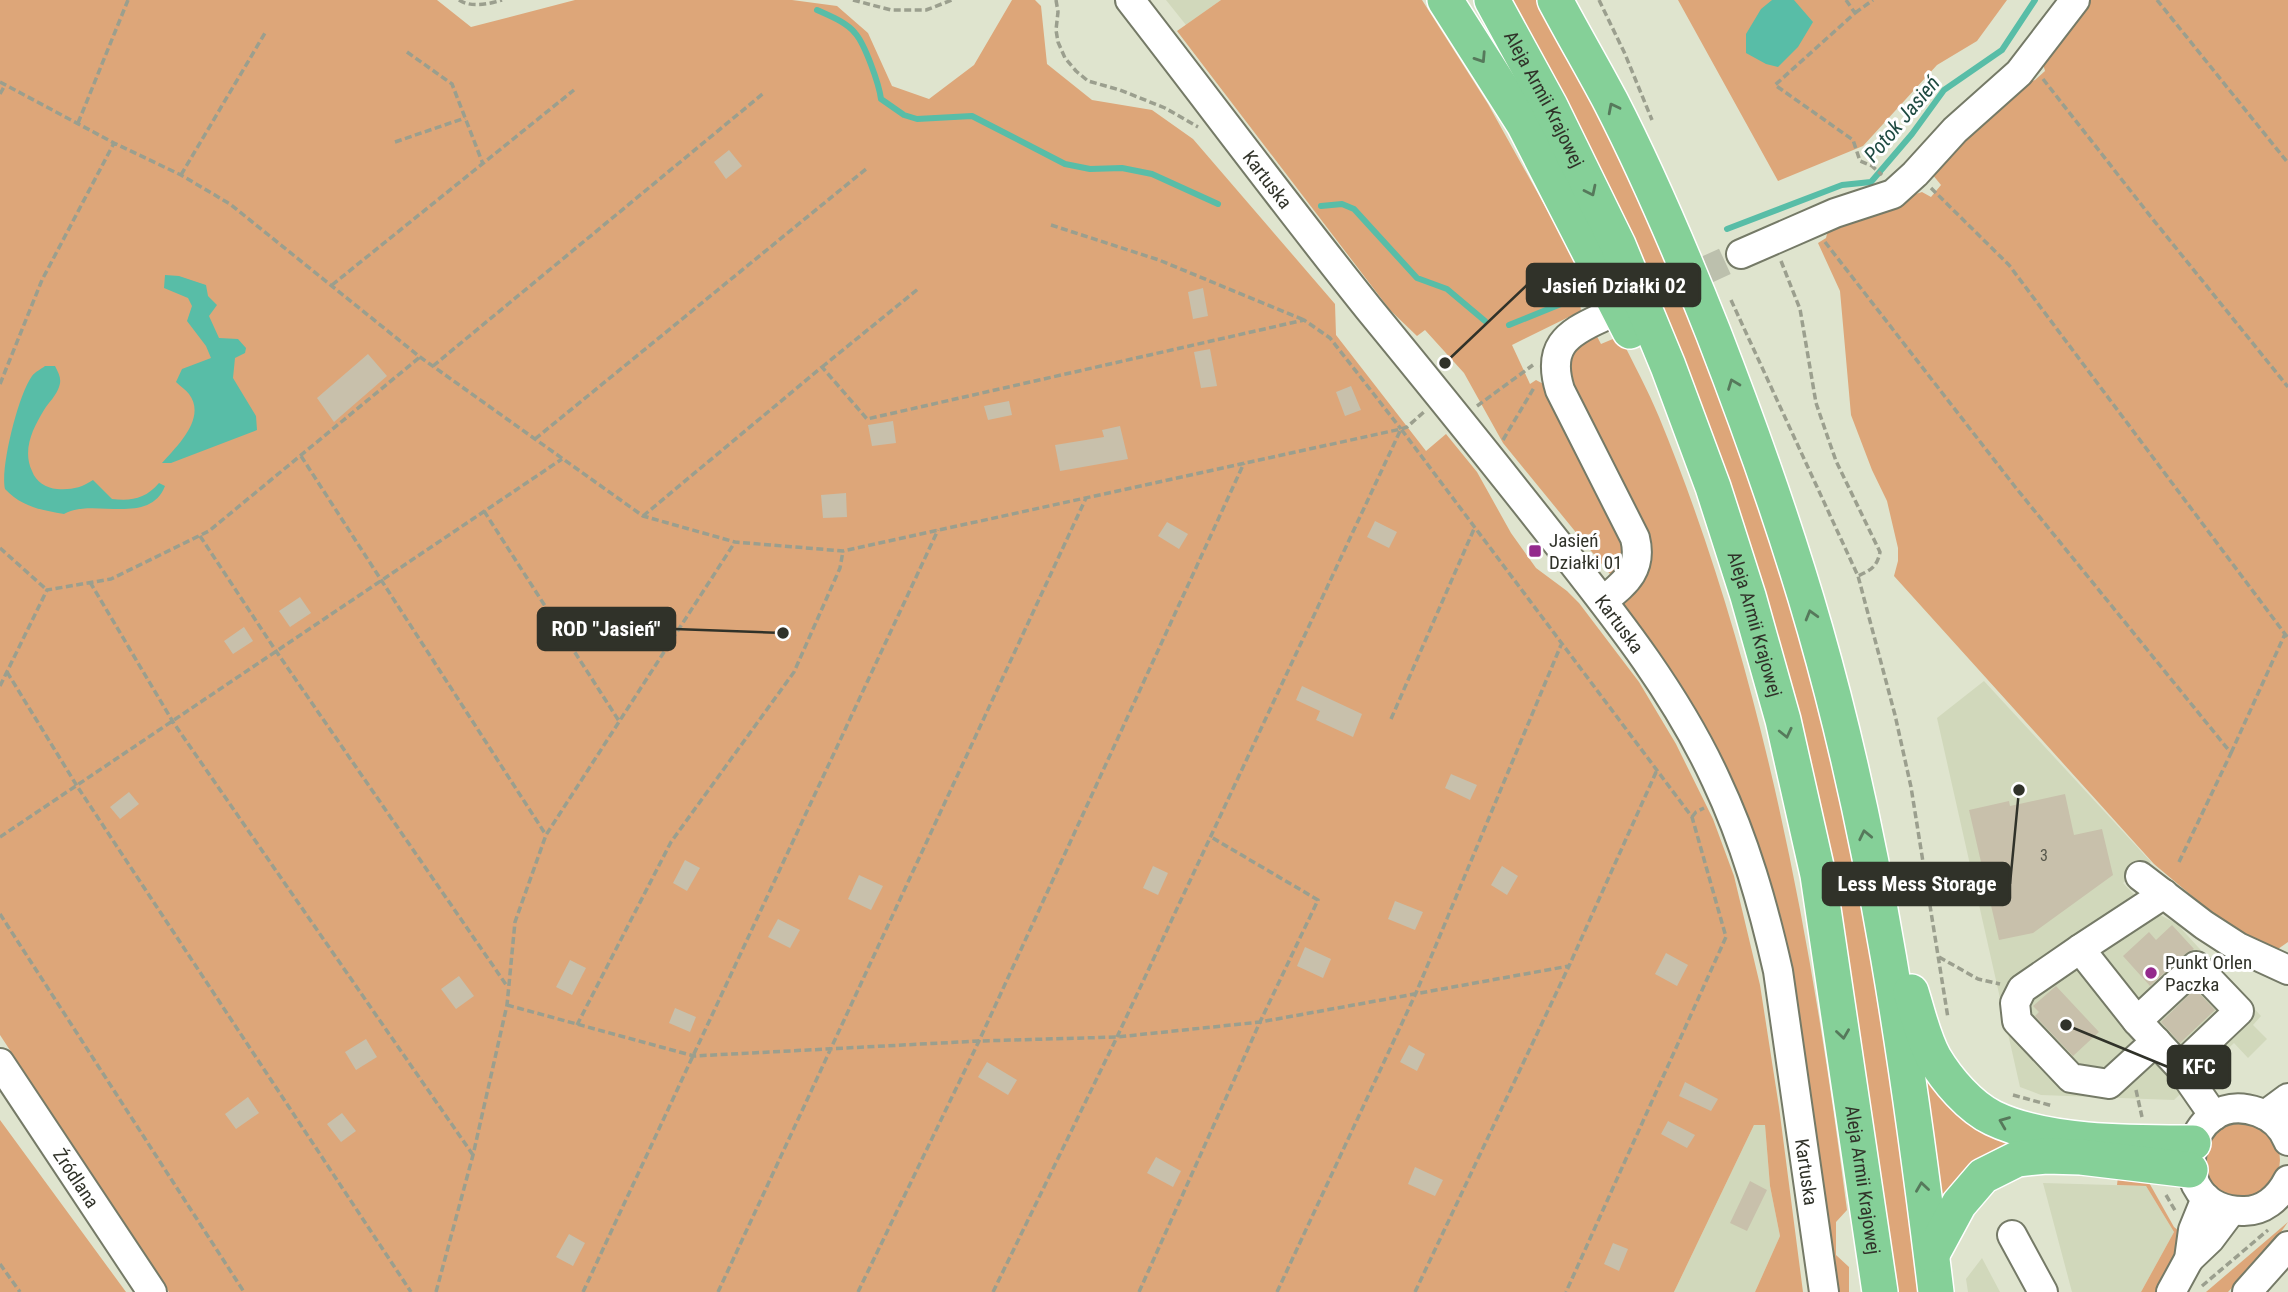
<svg xmlns="http://www.w3.org/2000/svg" width="2288" height="1292" font-family="'Roboto Condensed',sans-serif">
  <rect width="100%" height="100%" fill="#dfe4ce"/>
  <path fill="#d1d8bb" d="M1166,0H1221L1186,25Z
    M1984,681L2151,862L2123,883L2147,908L2177,924L2261,1016L2253,1025L2267,1039L2248,1058L2234,1043L2174,1100L2041,1095L2020,1087L1937,718Z
    M1754,1125H1765L1770,1186L1780,1236L1755,1292H1674Z
    M2043,1183L2146,1186L2174,1232L2141,1292H2072Z
    M1982,1258L2000,1292H1968L1966,1279Z"/>
  <path fill="#dda679" d="M0,0H437L471,27L575,0H792L837,6L868,33L892,86L929,99L974,65L1012,0H1035L1041,6L1047,64L1092,100L1152,110L1193,139L1335,304L1336,335L1426,451L1446,434L1477,472L1511,533L1536,568L1567,591L1579,603L1639,682L1676,744L1713,819L1734,876L1760,985L1779,1107L1803,1292H1755L1780,1236L1770,1186L1765,1125H1754L1674,1292H169L0,1035Z
    M1221,0H1422L1488,104L1575,260L1581,311L1512,345L1530,384L1536,380L1549,387L1626,541V564L1614,579L1503,443L1464,373L1425,330L1417,336L1390,310L1177,31Z
    M1507,0H1543L1637,185L1775,535L1822,706L1862,888L1922,1292H1891L1794,715Z
    M1678,0H2007L1977,41L1937,65L1863,146L1778,181Z
    M2089,0H2288V942L2278,949L2230,928L2154,864L1894,576L1898,561V548L1887,501L1872,470L1851,415L1840,291L1818,243L1826,238L1830,222L1922,192L1931,197L1941,185L1928,169L2026,83L2035,80L2045,71L2042,60L2066,25Z
    M1593,329L1601,344L1620,336C1633,363 1648,390 1659,417C1763,670 1812,940 1847,1210L1836,1222V1255L1849,1267V1292H1835L1779,922L1619,603L1637,580L1564,384L1573,341Z
    M1921,1058L2031,1148L1941,1214Z
    M0,1120L126,1292H0Z
    M2204 1160a38 38 0 1 1 76 0a38 38 0 1 1-76 0Z
    M2119,1168L2147,1179L2174,1227L2184,1235L2159,1292H2141L2174,1232L2146,1186L2117,1185Z
    M2288,1222L2274,1242L2228,1292H2206Z"/>
  <path fill="#58bda7" d="M1772,0H1794L1813,22L1798,47L1778,67L1766,64L1746,53V34L1761,9Z
    M165,275L179,276L206,285L208,296L217,305L209,316L219,338L238,339L246,348L245,353L235,358L233,378L256,416L257,430L171,463H162C177,446 207,418 189,394C186,390 180,386 176,382L182,369L211,358L206,346L187,321L192,306L188,298L164,288Z
    M45,366H55C59,374 62,379 59,387C56,396 49,402 44,410C33,428 22,450 32,471C36,482 46,488 57,489C71,490 81,488 93,480L112,499C132,501 145,499 159,483L165,486C149,527 91,497 64,514C41,510 22,507 5,489C0,469 18,395 32,376C35,372 41,369 45,366Z"/>
  <g fill="none" stroke-linecap="round" stroke-linejoin="round">
    <path stroke="#58bda7" stroke-width="6" d="M817,10C830,16 846,22 855,33C865,44 879,84 881,99L904,115L917,119L972,116L1065,164L1090,169L1122,168L1152,174L1218,204
      M1321,206L1342,204L1354,209L1417,278L1447,289L1485,321
      M1727,229L1842,185L1871,182L1912,134L1944,90L2002,50L2035,0
      M1509,325L1588,293"/>
  </g>
  <path fill="#c8c0ab" d="M729,150L742,166L726,179L714,162Z
    M1203,288L1208,316L1193,319L1188,292Z
    M1210,349L1217,386L1201,388L1194,352Z
    M368,354L387,376L334,422L317,398Z
    M1351,386L1361,410L1345,416L1336,392Z
    M1009,401L1012,415L988,420L984,406Z
    M893,421L896,443L872,446L868,425Z
    M1120,426L1128,459L1060,471L1055,445L1104,437L1102,430Z
    M846,493L847,517L823,518L821,495Z
    M1375,521L1397,532L1389,548L1367,537Z
    M1167,522L1188,534L1179,549L1158,536Z
    M300,597L311,613L290,627L279,611Z
    M244,627L253,641L233,654L224,641Z
    M1302,686L1362,714L1353,737L1316,720L1320,711L1296,700Z
    M1451,774L1477,785L1470,800L1445,788Z
    M129,792L139,804L120,819L110,807Z
    M2065,794L2074,835L2102,829L2113,875L2033,933L1999,940L1969,810L2009,801L2010,806Z
    M685,860L700,868L687,891L673,883Z
    M1153,866L1168,873L1158,895L1143,888Z
    M1502,866L1518,876L1507,895L1491,885Z
    M859,875L883,886L871,910L848,899Z
    M1395,901L1423,912L1415,930L1388,919Z
    M778,919L800,930L790,948L768,937Z
    M2172,925L2194,949L2185,954L2150,986L2123,956L2149,932L2156,940Z
    M1305,947L1331,959L1323,978L1297,966Z
    M1666,953L1688,965L1677,986L1655,974Z
    M570,960L586,968L572,995L556,987Z
    M459,976L474,996L456,1009L441,989Z
    M2056,986L2099,1032L2073,1056L2035,1016L2039,1012L2033,1006Z
    M2195,989L2215,1010L2180,1043L2161,1022Z
    M675,1008L696,1017L690,1032L669,1023Z
    M366,1039L377,1057L356,1070L345,1052Z
    M1409,1045L1425,1054L1417,1071L1400,1062Z
    M987,1062L1017,1080L1008,1095L978,1077Z
    M1685,1082L1718,1099L1711,1111L1679,1096Z
    M248,1097L259,1113L236,1129L225,1114Z
    M342,1113L356,1131L341,1142L327,1124Z
    M1668,1121L1695,1135L1687,1148L1661,1134Z
    M1156,1157L1181,1171L1173,1187L1147,1173Z
    M1415,1167L1443,1180L1435,1196L1408,1184Z
    M1750,1181L1767,1190L1747,1231L1730,1223Z
    M569,1234L585,1243L573,1266L556,1257Z
    M1613,1243L1628,1249L1619,1271L1604,1264Z"/>
  <g fill="none" stroke-linecap="round" stroke-linejoin="round">
    <path stroke="#bcc0ad" stroke-width="28" stroke-dasharray="28 14" stroke-linecap="butt" d="M1623,308L1741,254"/>
    <defs>
      <g id="minor">
        <path id="s1" d="M1130,0C1210,103 1288,208 1369,309C1433,387 1496,465 1558,544C1617,619 1676,693 1716,780C1745,841 1763,905 1778,971L1824,1292"/>
        <path d="M1741,254L1835,213L1893,194L1915,174L1955,130L2019,73L2075,0"/>
        <path d="M1601,318C1565,334 1547,348 1560,390L1635,538C1643,570 1625,583 1603,601"/>
        <path d="M2140,876L2204,925L2238,947L2288,970"/>
        <path d="M2080,949L2022,989L2015,1003L2017,1021L2071,1078L2109,1084L2156,1041"/>
        <path d="M2137,1021L2080,949L2164,894"/>
        <path id="s2" d="M0,1063L152,1292"/>
        <path d="M2180,1067L2137,1021L2196,966L2239,1011L2180,1067L2214,1116"/>
        <path d="M2265,1115L2288,1098"/>
        <path d="M2288,1141C2283,1128 2272,1117 2258,1112C2184,1086 2161,1210 2242,1211C2263,1212 2279,1198 2288,1180"/>
        <path d="M2012,1235L2043,1292"/>
        <path d="M2189,1259L2210,1239L2231,1211"/>
        <path d="M2171,1292L2189,1259L2193,1230L2206,1198"/>
        <path d="M2247,1292L2288,1246"/>
      </g>
      <g id="major">
        <path d="M1445,0L1524,124L1630,331"/>
        <path id="s3" d="M1492,0L1550,106L1618,245L1668,366L1713,487L1748,596L1783,720L1818,875L1880,1292"/>
        <path d="M1555,0C1573,34 1593,68 1611,102C1649,176 1682,254 1713,332C1751,430 1786,528 1815,629C1877,845 1909,1069 1936,1292"/>
        <path d="M1911,992C1918,1014 1923,1038 1934,1058C1947,1080 1970,1107 1993,1118C2047,1144 2133,1143 2193,1143"/>
        <path d="M1932,1254L1959,1204L1983,1176L2017,1159L2046,1156L2081,1157L2190,1170"/>
      </g>
    </defs>
    <use href="#minor" stroke="#757a67" stroke-width="32"/>
    <use href="#major" stroke="#fff" stroke-width="38"/>
    <path stroke="#9b9f8e" stroke-width="3.5" stroke-dasharray="7 3.5" stroke-linecap="butt" d="M459,0C471,8 489,4 502,0
      M853,0L891,10H926L952,0
      M1056,0L1058,12L1056,30L1058,42L1065,58L1076,71L1088,81L1120,90L1165,108L1198,127
      M1599,0L1625,54L1652,120
      M1846,0L1855,13L1775,85L1853,140L1860,161L1872,166L1882,175
      M2157,0L2288,163
      M1855,13L1873,0
      M407,52L452,84L483,164
      M2043,79L2151,217L2288,387
      M0,82L114,143L181,175L230,204L420,357L643,516L735,542L843,551L1401,429L1407,427L1425,411
      M0,94L5,85
      M78,123L128,0
      M395,142L465,118
      M181,175L265,33
      M1931,188L2009,265L2288,638
      M1051,225L1159,260L1304,320
      M1825,242L2016,488L2231,753L2179,862
      M1781,261L1800,309L1816,403L1828,438L1836,461L1880,552C1877,567 1871,570 1858,576
      M332,285L574,90
      M1731,300L1858,576L1895,715L1911,787L1948,1018
      M433,366L765,92
      M822,367L918,289
      M0,384L42,280L114,143
      M1477,406L1533,365
      M535,439L866,169
      M1503,440L1535,386
      M301,456L546,835
      M484,511L619,721
      M643,516L822,367L867,419L1304,320L1330,338L1401,429
      M200,536L276,651L507,986
      M0,548L47,590
      M90,582L173,722L473,1155
      M7,672L77,786L411,1292
      M0,686L47,590L111,579L209,531L420,357
      M1391,719L1474,529
      M2231,753L2285,634
      M1692,817L1696,812L1704,808
      M0,837L562,459
      M0,914L244,1292
      M1939,957L1978,979L2000,984
      M507,1005L694,1056L979,1041L1117,1037L1260,1022L1569,966L1657,770
      M577,1025L671,842L794,672L840,568L843,551
      M2136,1090L2142,1117
      M2013,1095L2053,1106
      M2166,1195L2176,1212
      M0,1264L20,1292
      M2202,1286L2268,1230
      M436,1292L473,1155L507,1005L515,922L546,835L735,542
      M583,1292L938,530
      M718,1292L1086,498
      M858,1292L979,1041L1244,463
      M993,1292L1117,1037L1401,429L1692,817L1726,937L1566,1292
      M1139,1292L1260,1022L1318,900L1211,837
      M1277,1292L1416,993L1561,645
      M1415,1292L1569,966"/>
    <use href="#minor" stroke="#fff" stroke-width="28"/>
    <use href="#major" stroke="#85d098" stroke-width="35"/>
  </g>
  <defs><path id="oneway-chevron" d="M-2-3.5L2.5 0L-2 3.5" fill="none" stroke-width="1.6" stroke-linecap="round" stroke-linejoin="round" transform="scale(1.75)"/></defs>
  <g stroke="#56795b">
    <use href="#oneway-chevron" transform="translate(1481 58) rotate(57)"/>
    <use href="#oneway-chevron" transform="translate(1613 108) rotate(-117)"/>
    <use href="#oneway-chevron" transform="translate(1591 191) rotate(64)"/>
    <use href="#oneway-chevron" transform="translate(1733 384) rotate(-111)"/>
    <use href="#oneway-chevron" transform="translate(1811 615) rotate(-106)"/>
    <use href="#oneway-chevron" transform="translate(1786 733) rotate(77)"/>
    <use href="#oneway-chevron" transform="translate(1865 835) rotate(-102)"/>
    <use href="#oneway-chevron" transform="translate(1843 1034) rotate(82)"/>
    <use href="#oneway-chevron" transform="translate(2004 1122) rotate(-158)"/>
    <use href="#oneway-chevron" transform="translate(1922 1187) rotate(-98)"/>
  </g>
  <g fill="#942a8c" stroke="#fff" stroke-width="2.5">
    <rect x="1528" y="544" width="14" height="14" rx="3.5"/>
    <circle cx="2151" cy="973" r="7"/>
  </g>
  <g text-anchor="middle" stroke-width="6" stroke-linejoin="round" paint-order="stroke">
    <g font-size="16" fill="#56564a">
      <text x="2044" y="861">3</text>
    </g>
    <g font-size="19" fill="#303229" stroke="#fff">
      <text dy="7" stroke="none"><textPath href="#s3" startOffset="112">Aleja Armii Krajowej</textPath></text>
      <text dy="7" stroke="none"><textPath href="#s1" startOffset="226">Kartuska</textPath></text>
      <text dy="7" stroke="none"><textPath href="#s1" startOffset="793">Kartuska</textPath></text>
      <text dy="7" stroke="none"><textPath href="#s3" startOffset="679">Aleja Armii Krajowej</textPath></text>
      <text dy="7" stroke="none"><textPath href="#s1" startOffset="1381">Kartuska</textPath></text>
      <text dy="7" stroke="none"><textPath href="#s2" startOffset="138">Źródlana</textPath></text>
      <text dy="7" stroke="none"><textPath href="#s3" startOffset="1246">Aleja Armii Krajowej</textPath></text>
    </g>
    <g font-size="19" fill="#303229" stroke="#fff" text-anchor="start">
      <text x="1549" y="547">Jasień<tspan x="1549" dy="22">Działki 01</tspan></text>
      <text x="2165" y="969">Punkt Orlen<tspan x="2165" dy="22">Paczka</tspan></text>
    </g>
    <g font-size="21" font-style="italic" fill="#1f4b42" stroke="#fff">
      <text transform="translate(1902 119) rotate(-50)" y="7">Potok Jasień</text>
    </g>
  </g>
  <path fill="none" stroke="#303229" stroke-width="2.5" d="M1445 363L1527 285M783 633L675 629M2019 790L2010 884M2066 1025L2168 1067"/>
  <g fill="#303229" stroke="#fff" stroke-width="2.5">
    <circle cx="1445" cy="363" r="7"/>
    <circle cx="783" cy="633" r="7"/>
    <circle cx="2019" cy="790" r="7"/>
    <circle cx="2066" cy="1025" r="7"/>
  </g>
  <g fill="#303229" stroke="#303229" stroke-width="2.5">
    <rect x="1527" y="264" width="173" height="42" rx="7"/>
    <rect x="538" y="608" width="137" height="42" rx="7"/>
    <rect x="1823" y="863" width="187" height="42" rx="7"/>
    <rect x="2168" y="1046" width="62" height="42" rx="7"/>
  </g>
  <g font-size="21" text-anchor="middle" font-weight="bold" fill="#fff">
    <text x="1614" y="293">Jasień Działki 02</text>
    <text x="606" y="636">ROD "Jasień"</text>
    <text x="1917" y="891">Less Mess Storage</text>
    <text x="2199" y="1074">KFC</text>
  </g>
</svg>
